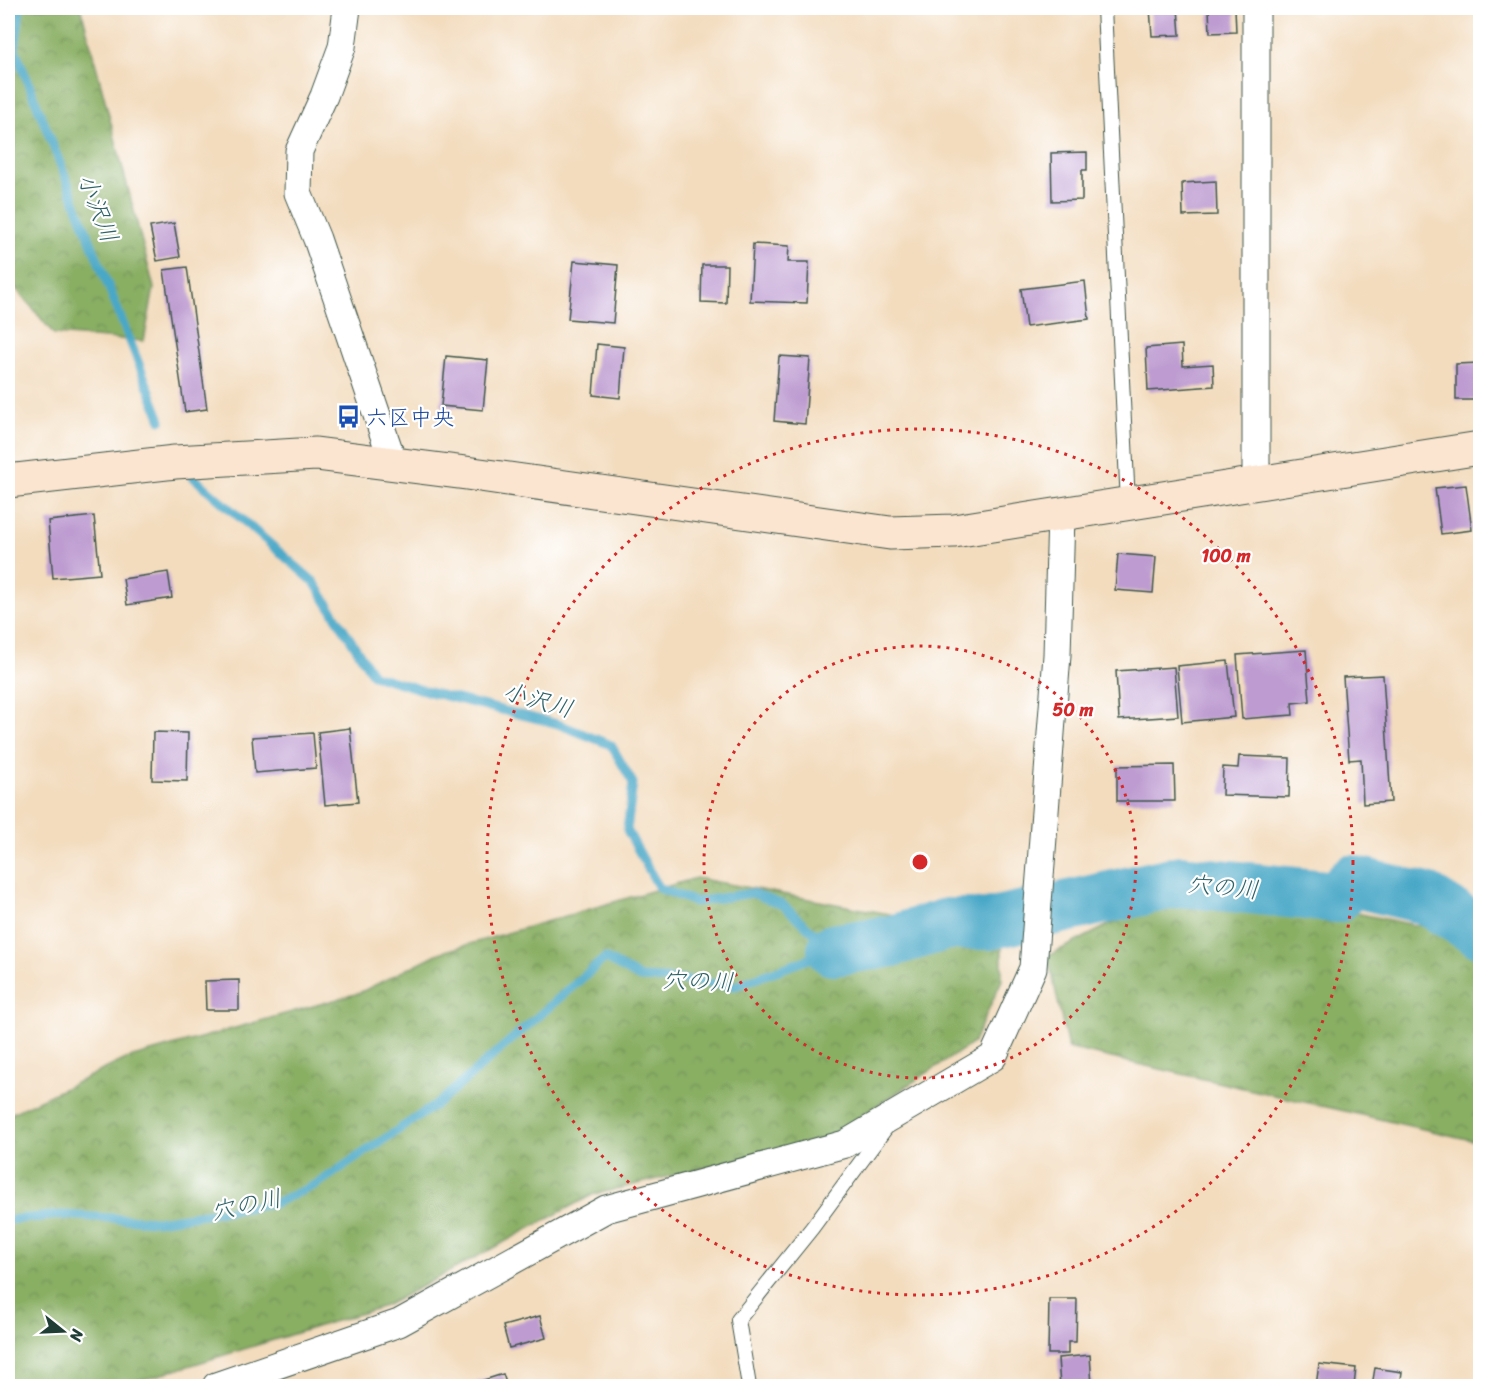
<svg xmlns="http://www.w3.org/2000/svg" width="1488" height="1394" font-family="Sriracha,'Klee One',sans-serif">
  <defs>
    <pattern id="forest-crowns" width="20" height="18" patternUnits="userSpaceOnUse" patternTransform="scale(1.5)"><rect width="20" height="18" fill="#89af64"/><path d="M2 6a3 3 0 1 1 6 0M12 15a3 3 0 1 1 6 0" fill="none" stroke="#6f9053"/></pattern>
  </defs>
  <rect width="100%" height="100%" fill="#fff"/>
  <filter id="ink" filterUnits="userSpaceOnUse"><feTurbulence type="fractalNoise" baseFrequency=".0167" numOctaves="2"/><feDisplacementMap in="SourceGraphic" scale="12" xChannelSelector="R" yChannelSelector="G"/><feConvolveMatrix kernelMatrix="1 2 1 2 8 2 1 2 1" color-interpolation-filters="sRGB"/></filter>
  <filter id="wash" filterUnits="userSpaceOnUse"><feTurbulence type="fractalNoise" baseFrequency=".008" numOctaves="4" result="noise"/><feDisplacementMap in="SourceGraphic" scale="24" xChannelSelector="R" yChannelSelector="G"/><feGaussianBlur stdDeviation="1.35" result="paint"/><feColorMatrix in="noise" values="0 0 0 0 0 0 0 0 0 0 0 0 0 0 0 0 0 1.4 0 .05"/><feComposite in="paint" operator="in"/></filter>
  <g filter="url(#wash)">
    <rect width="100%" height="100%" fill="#f3dcbe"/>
    <path fill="url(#forest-crowns)" stroke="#54764c" stroke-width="1.5" d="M8,8H81L154,288L144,341L54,334L8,279Z
      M696,878L1002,935V980L973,1043L827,1138L592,1195L385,1306L149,1378L113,1386H8V1115L126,1059L359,993L439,953Z
      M1293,900L1414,925H1480V1142L1068,1048L1048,956L1142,908Z"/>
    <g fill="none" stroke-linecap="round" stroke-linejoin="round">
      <path stroke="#48a8c7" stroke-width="9" d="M20,8L15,49L161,420
        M8,1220L62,1215L157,1221L273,1204L317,1184L440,1102L605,958L640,978L683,980L735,986L833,950L783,905L752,893L695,902L659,888L627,830L633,783L611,745L558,724L433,693L373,675L314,582L192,476"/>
      <path stroke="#48a8c7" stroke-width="52" d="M833,950L892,941L947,924H988L1181,881L1336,897L1352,881L1427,899L1480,932"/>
    </g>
    <g id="blocks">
      <path fill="#be9cd1" d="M1150,8H1178L1180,35L1152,36Z
        M1209,8H1235L1236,32L1210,33Z
        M1087,152V170H1082V200L1052,201L1051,153Z
        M1216,181L1217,215L1183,216L1182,183Z
        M174,223L180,257L157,261L150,227Z
        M753,244L789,246L788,262H809L807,303L750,301Z
        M574,261L618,265L613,323L568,319Z
        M702,265H727L726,303L701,302Z
        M187,267L207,409L185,412L164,270Z
        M1085,281L1089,319L1026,327L1021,289Z
        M597,344L624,347L620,398L593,395Z
        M1182,345L1183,366L1213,364L1214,386L1148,391L1146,348Z
        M446,356L488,360L483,410L441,406Z
        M779,356L810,358L805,424L774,421Z
        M1480,363V400H1456V364Z
        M1466,485L1472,530L1441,534L1435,488Z
        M94,516L100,574L53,578L48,521Z
        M1118,554L1156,557L1153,593L1115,590Z
        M168,572L172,598L127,605L123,579Z
        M1306,650L1310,701L1292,703L1293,715L1242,719L1237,655Z
        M1228,661L1234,717L1182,722L1177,666Z
        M1174,667L1178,716L1119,720L1116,671Z
        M1383,675L1391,802L1363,804L1361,759L1349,760L1343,677Z
        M350,728L358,802L325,805L318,732Z
        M153,732L188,733L187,781L152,780Z
        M313,733L316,768L255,773L252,737Z
        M1239,756L1290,758L1289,797L1222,795L1223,767L1238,768Z
        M1174,765L1175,801H1117V766Z
        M239,980V1010H206L205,981Z
        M1049,1299H1077L1076,1342H1068V1354H1048Z
        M540,1316L546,1338L509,1348L503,1326Z
        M1090,1355L1092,1386H1060L1058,1358Z
        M1319,1364L1356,1368L1354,1386H1316Z
        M1375,1368L1402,1372L1400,1386H1372Z
        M503,1374L507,1386H465Z"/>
    </g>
  </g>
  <g filter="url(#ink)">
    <use href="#blocks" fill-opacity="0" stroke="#3f5549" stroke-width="1.5"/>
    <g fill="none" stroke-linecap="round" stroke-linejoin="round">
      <defs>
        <path id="lane" d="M1104,8L1128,504
          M749,1386L738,1320L812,1228L885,1129"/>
        <path id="street" d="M347,8L342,47L324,96L299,151L298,193L317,239L394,465
          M1256,8V482
          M216,1386L399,1323L606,1209L845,1144L993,1057L1033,968L1057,655L1061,515"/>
        <path id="secondary" d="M8,481L175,462L316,454L466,473L890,533L954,531L1480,448"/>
      </defs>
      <use href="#lane" stroke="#3f5549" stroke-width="16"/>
      <use href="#street" stroke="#3f5549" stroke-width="29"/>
      <use href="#secondary" stroke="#3f5549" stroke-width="35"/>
      <use href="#lane" stroke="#fff" stroke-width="14"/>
      <use href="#street" stroke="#fff" stroke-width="27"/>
      <use href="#secondary" stroke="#fce5d0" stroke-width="33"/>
    </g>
  </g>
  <g fill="none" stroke="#d62828" stroke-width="3" stroke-dasharray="3 6">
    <circle cx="920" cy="862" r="216"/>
    <circle cx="920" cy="862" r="433"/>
  </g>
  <defs>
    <symbol id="bus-bare" viewBox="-9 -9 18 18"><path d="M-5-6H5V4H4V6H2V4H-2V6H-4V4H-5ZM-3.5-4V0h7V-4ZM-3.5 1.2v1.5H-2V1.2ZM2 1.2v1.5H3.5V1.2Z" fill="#1a4fb4" stroke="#fff" stroke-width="2.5" paint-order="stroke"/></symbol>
  </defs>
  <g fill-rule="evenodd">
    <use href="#bus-bare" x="332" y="400" width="33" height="33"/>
  </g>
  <g text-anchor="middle" stroke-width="4.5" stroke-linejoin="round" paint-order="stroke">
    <g font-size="22" fill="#164399" stroke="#fff" text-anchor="start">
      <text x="366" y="425">六区中央</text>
    </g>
    <g font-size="24" font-style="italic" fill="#2d6267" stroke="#fff">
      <text transform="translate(98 208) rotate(69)" y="8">小沢川</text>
      <text transform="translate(538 700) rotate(16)" y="8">小沢川</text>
      <text transform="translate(1223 887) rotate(5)" y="8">穴の川</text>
      <text transform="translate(698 981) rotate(2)" y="8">穴の川</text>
      <text transform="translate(246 1205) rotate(-12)" y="8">穴の川</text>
    </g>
  </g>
  <circle cx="920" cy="862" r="9" fill="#d62828" stroke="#fff" stroke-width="3"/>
  <g font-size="18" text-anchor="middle" font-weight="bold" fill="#d62828" stroke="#fff" stroke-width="4.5" stroke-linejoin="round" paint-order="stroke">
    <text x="1226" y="562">100 m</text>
    <text x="1073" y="716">50 m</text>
  </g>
  <rect width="1488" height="1394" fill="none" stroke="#fff" stroke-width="30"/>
  <g transform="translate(63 1331) rotate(108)" stroke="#ffffff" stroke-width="4.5" paint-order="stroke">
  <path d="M0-4.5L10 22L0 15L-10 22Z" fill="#1f3d34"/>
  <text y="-9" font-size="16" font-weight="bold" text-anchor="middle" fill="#1f3d34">N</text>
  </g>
</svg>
